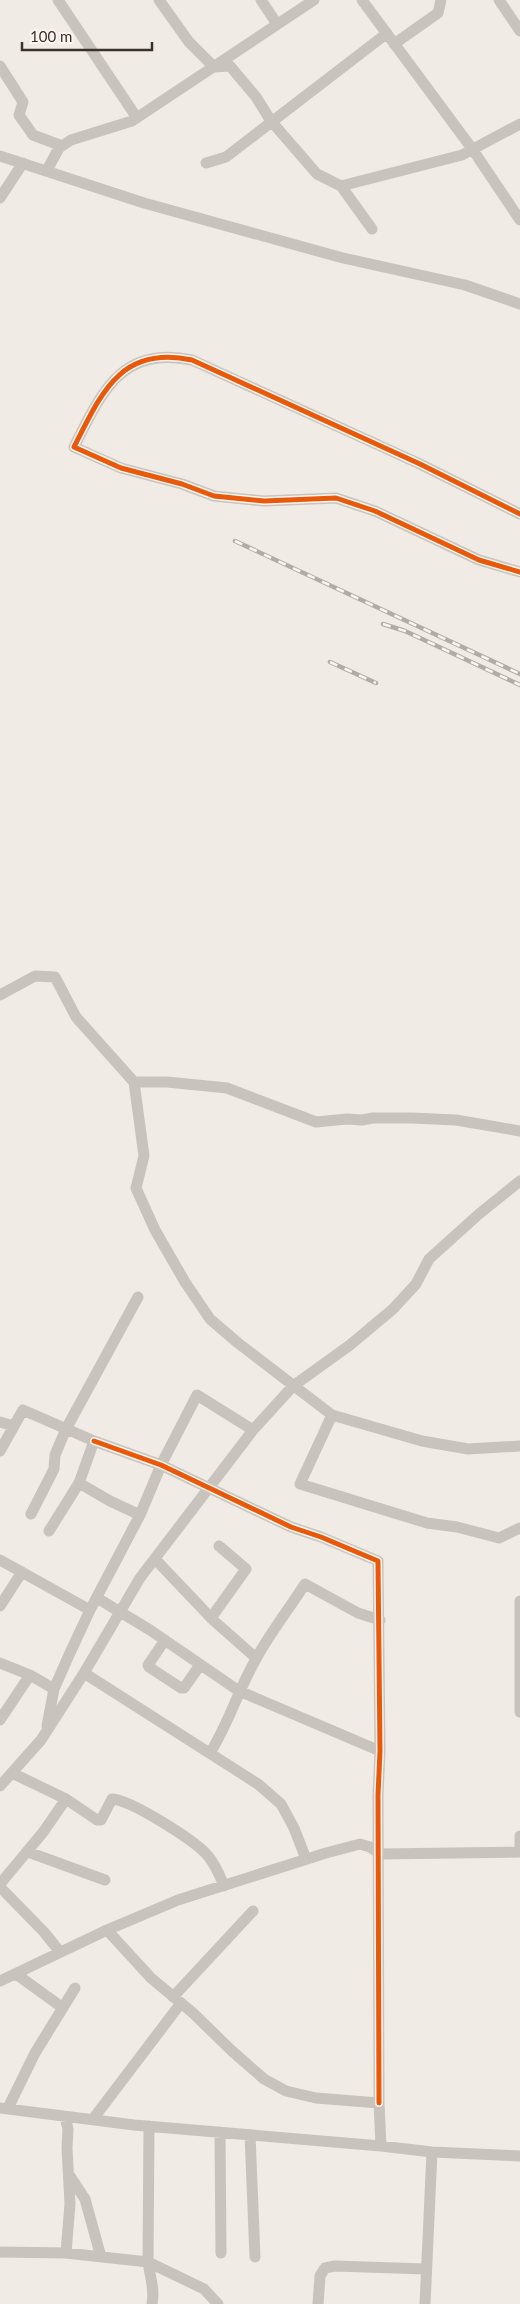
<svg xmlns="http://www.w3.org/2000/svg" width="520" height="2304" font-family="Lato,sans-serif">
  <rect width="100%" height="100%" fill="#f0ebe5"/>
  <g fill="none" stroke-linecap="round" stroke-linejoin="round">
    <path stroke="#c9c3be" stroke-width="11" d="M58,0L137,118
      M159,0L189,42L214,67L230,66L256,97L271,121L317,174L341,186L462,155L520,124
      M261,0L277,24
      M362,0L473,150L520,220
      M499,0L520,31
      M394,44L438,13L441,0
      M0,66L23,102L19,115L33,135L62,146
      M0,156L144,203L343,258L465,285L520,304
      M206,163L226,157L386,34
      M47,170L59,148L71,140L132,121L314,0
      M341,186L372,229
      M0,198L23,163
      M520,514L420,464L192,360C120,345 101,394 74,447L121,468L182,484L214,496L264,501L336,498L375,511L479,560L520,572
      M0,995L35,976L55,977L76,1017L134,1082L144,1156L136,1188L155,1230L185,1282L210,1319L238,1343L332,1415L422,1441L468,1449L520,1446
      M134,1082H167L227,1088L316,1122L347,1119L362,1120L373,1118H412L456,1120L520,1131
      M332,1415L300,1484L427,1523L457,1527L499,1538L520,1528
      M0,1422L14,1426L23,1410L94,1441L79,1483L110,1501L140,1515
      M94,1441L161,1465L291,1527L321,1537L378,1561L380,1751L378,1795L379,2103
      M0,1451L14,1426
      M31,1514L54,1469L55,1455L66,1429L138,1297
      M49,1531L79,1483
      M155,1559L213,1620L256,1658
      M0,1560L90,1610
      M97,1598L150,1630L239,1691L380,1751
      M520,1601V1712
      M0,1606L22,1572
      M211,1618L246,1569L219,1546
      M165,1640L148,1665L149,1667L181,1688H184L200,1665
      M0,1663L30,1675L54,1689
      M84,1673L258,1784L281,1804L294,1828L306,1859
      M0,1720L30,1675
      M47,1726L54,1689L69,1655L90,1610L140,1515L161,1465L197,1395L253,1430
      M210,1753C229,1723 238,1690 256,1659C270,1633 289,1609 305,1584L358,1613L380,1620
      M12,1773L66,1799L97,1820H101L112,1799C131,1800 196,1841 208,1856C216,1865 220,1876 224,1886
      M0,1786L41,1740L84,1673L140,1578L253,1430L293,1386L350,1345L393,1309L416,1284L429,1259L479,1214L520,1181
      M28,1852L105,1880
      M520,1852V1836
      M0,1884L44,1831L66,1799
      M0,1887L44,1932L60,1952
      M107,1930L151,1978L193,2013L232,2051L264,2079L286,2091L316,2098L379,2103L381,2146
      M16,1974L63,2008
      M0,1981L107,1930L178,1900L326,1853L360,1844L370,1847L380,1854L520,1852
      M173,1997L253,1911
      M0,2108L134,2125L381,2146L432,2152L520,2156
      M8,2108L35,2053L75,1988
      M65,2117L68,2129L67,2148L70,2204L66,2253L148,2262L204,2289L218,2304
      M93,2119L181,2003
      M149,2126L148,2262C150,2277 155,2289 152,2304
      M220,2132L221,2253
      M250,2135L255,2257
      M70,2176L85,2199L101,2257
      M0,2252L66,2253
      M318,2304L320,2276L325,2268L335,2266L426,2269
      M425,2304L432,2152"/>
    <defs>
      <path id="rail" d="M235,541L520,674
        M383,624L405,631L520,685
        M330,662L376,683"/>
    </defs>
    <use href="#rail" stroke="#b1aca8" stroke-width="4.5"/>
    <use href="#rail" stroke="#fbf5ee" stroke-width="2.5" stroke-dasharray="8" stroke-linecap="butt"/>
    <defs>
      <path id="cycleway" d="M520,514L420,464L192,360C120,345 101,394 74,447L121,468L182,484L214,496L264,501L336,498L375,511L479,560L520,572
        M94,1441L161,1465L291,1527L321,1537L378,1561L380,1751L378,1795L379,2103"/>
    </defs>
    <use href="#cycleway" stroke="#fbf5ee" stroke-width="8"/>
    <use href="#cycleway" stroke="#e8590c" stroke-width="5"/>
  </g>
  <path d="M22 42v8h130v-8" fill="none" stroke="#3b302b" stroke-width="2.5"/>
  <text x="30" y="42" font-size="15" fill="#3b302b" stroke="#fbf5ee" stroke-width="4" paint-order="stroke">100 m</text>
</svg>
